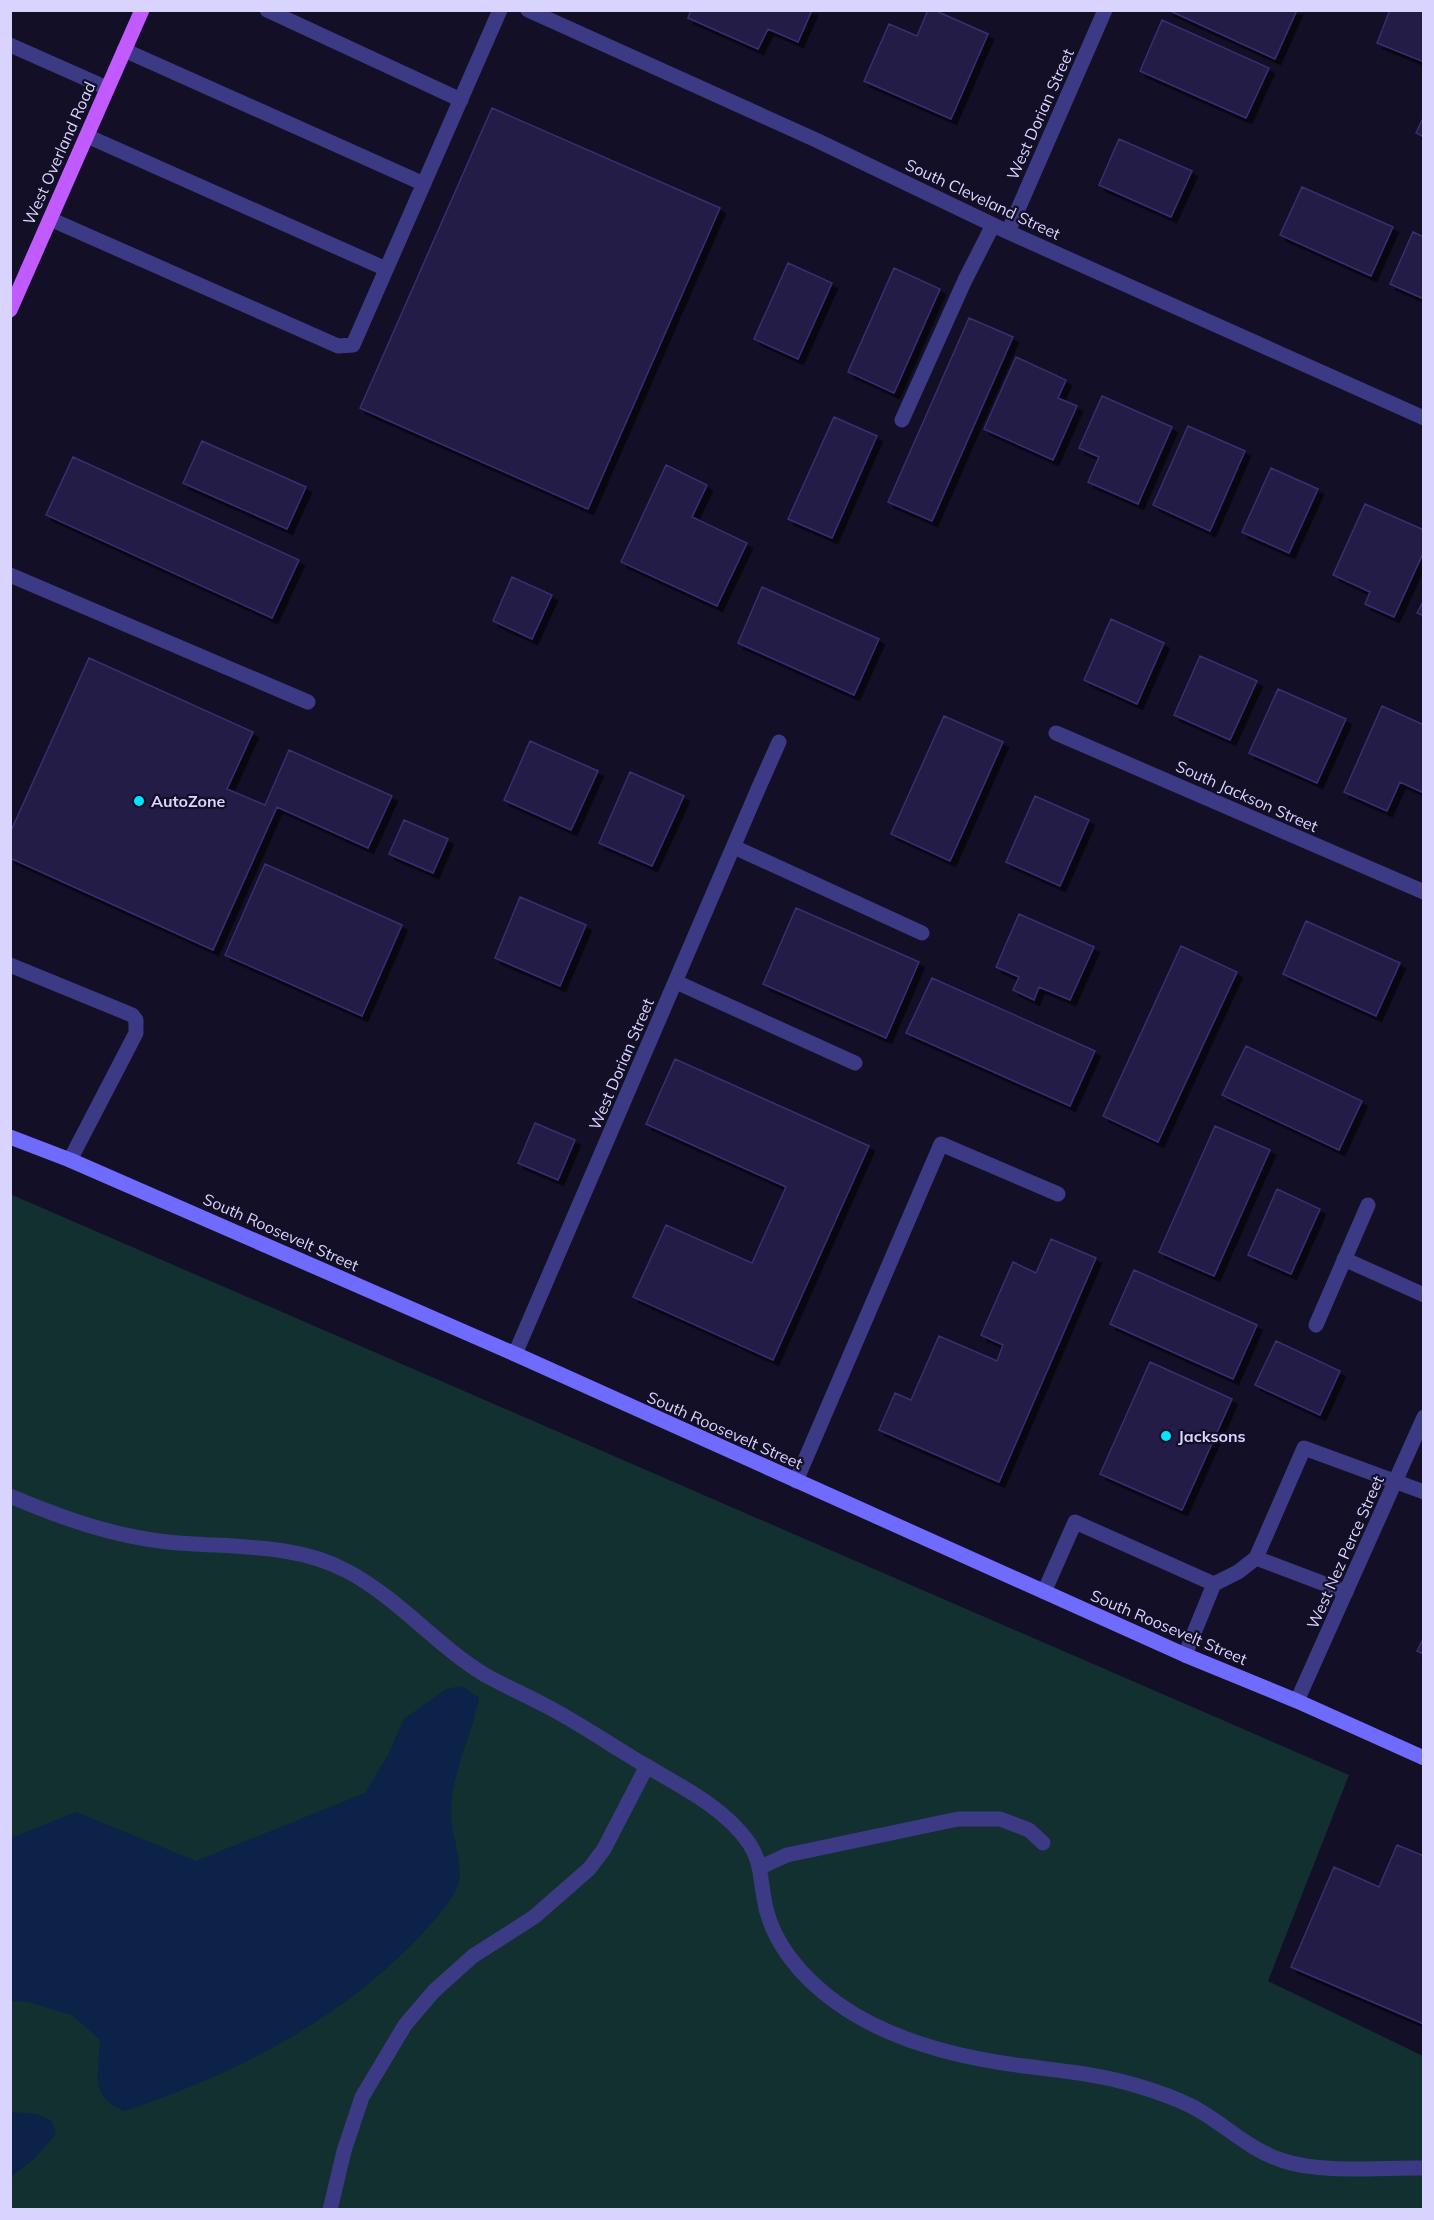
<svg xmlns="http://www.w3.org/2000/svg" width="1434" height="2220" font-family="Mulish,sans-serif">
  <defs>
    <filter id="shadow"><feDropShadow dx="5.5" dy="5.5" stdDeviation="0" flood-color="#0009"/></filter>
  </defs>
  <rect width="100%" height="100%" fill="#130f26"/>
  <path fill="#12302f" d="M10,1194L1349,1775L1268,1981L1423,2056V2209H11Z"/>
  <path fill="#0c2248" d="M462,1686L479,1698C472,1736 451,1773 451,1813C451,1831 463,1865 459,1881C455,1899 432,1923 420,1936C341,2020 234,2075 125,2111C88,2097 99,2073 100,2040L72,2015L28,2002L11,2001V1838L76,1812L196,1861L365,1793L388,1755L404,1719L446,1689Z
    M10,2112L37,2114L52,2121L56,2134L34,2159L11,2177Z"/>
  <path fill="#241b47" stroke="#3b2d73" stroke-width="1.5" filter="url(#shadow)" d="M691,10H812L798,42L768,29L758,49L688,18Z
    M928,10H934L988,34L951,119L864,81L889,24L917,36Z
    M1168,10H1297L1275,59Z
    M1390,10H1424V62L1377,43Z
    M1162,20L1269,68L1246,118L1140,71Z
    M492,108L720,208L588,509L360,408Z
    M1424,116V137L1416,133Z
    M1119,139L1192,171L1171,217L1099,185Z
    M1302,187L1393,227L1371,276L1280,235Z
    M1413,232L1424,237V299L1390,284Z
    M788,263L832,283L798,359L754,339Z
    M894,268L940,289L894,393L848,372Z
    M969,318L1013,337L932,521L888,502Z
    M1016,357L1066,380L1058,398L1077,406L1053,460L984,429Z
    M1102,396L1172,427L1138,504L1088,482L1099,457L1079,448Z
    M834,417L877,436L832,538L788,519Z
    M1188,426L1245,451L1210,531L1153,505Z
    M202,441L306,487L287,529L183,483Z
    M73,457L299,560L272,618L46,515Z
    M666,465L707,485L692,517L747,543L717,606L621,562Z
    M1271,468L1318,489L1289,553L1242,532Z
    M1365,504L1424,530V551L1394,617L1365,604L1370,592L1333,575Z
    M512,577L552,595L532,639L493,621Z
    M762,587L879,639L854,695L738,643Z
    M1424,600V616L1417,613Z
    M1111,619L1164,643L1137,704L1084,680Z
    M1200,656L1257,681L1230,740L1174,715Z
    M89,658L253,732L227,789L265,805L289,750L392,796L368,848L277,807L213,950L10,858V833Z
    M1278,689L1346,719L1317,783L1249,753Z
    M1382,706L1424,725V793L1400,782L1387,811L1344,792Z
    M944,716L1003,742L950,861L891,834Z
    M530,741L598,771L571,830L504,800Z
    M630,772L684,796L652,866L599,843Z
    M1035,796L1089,820L1060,886L1006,862Z
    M404,820L448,839L433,873L389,854Z
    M265,864L402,925L362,1016L225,955Z
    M520,897L586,925L560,986L495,958Z
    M796,908L919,962L886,1038L763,984Z
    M1019,914L1094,947L1070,1000L1039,987L1034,1000L1013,990L1019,977L996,967Z
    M1306,921L1400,963L1376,1016L1283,974Z
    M1181,946L1237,972L1158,1142L1103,1116Z
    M932,978L1095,1051L1070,1106L906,1033Z
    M1246,1046L1362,1101L1339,1150L1222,1095Z
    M675,1059L869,1146L773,1360L633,1297L666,1225L752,1263L786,1187L646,1124Z
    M535,1123L575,1140L558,1180L518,1163Z
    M1215,1126L1270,1150L1214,1276L1159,1252Z
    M1277,1189L1320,1209L1291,1274L1248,1255Z
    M1051,1239L1096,1258L999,1482L879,1430L895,1393L911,1400L939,1336L997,1361L1003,1345L981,1335L1013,1262L1036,1273Z
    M1134,1270L1257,1325L1233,1379L1110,1324Z
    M1276,1341L1340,1371L1320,1415L1255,1385Z
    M1150,1362L1232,1399L1182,1510L1100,1474Z
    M1424,1637V1654L1417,1651Z
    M1397,1845L1424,1856V2024L1291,1967L1334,1867L1379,1887Z"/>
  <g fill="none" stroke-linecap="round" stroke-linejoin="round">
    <path stroke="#3d3a85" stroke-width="15" d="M267,10L461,100
      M124,50L424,184
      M87,136L386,269
      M50,219L338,346L353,345L500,10
      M902,420L965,280L993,225
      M10,575L308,702
      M759,787L779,742
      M734,847L922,933
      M10,965L132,1015L136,1020V1033L70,1160
      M676,982L855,1063
      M1344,1259L1424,1295
      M1316,1325L1368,1205
      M796,1481L941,1144L1058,1194
      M10,1496C62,1518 112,1536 168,1542C227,1548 293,1542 347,1571C398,1598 436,1645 485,1675C507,1687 530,1697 552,1709C583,1726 613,1746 643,1764C680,1786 724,1807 749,1843C761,1861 760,1877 764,1898C770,1941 802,1978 837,2003C890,2041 960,2058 1024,2066C1062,2071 1100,2074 1138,2086C1155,2091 1175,2098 1191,2106C1223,2122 1248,2150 1284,2161C1325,2174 1380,2167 1424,2168
      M1256,1558L1346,1592
      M1044,1592L1075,1522L1214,1584L1238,1572L1256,1558L1304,1448L1424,1492
      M1185,1655L1214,1584
      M761,1867L787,1855L958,1819H1000L1029,1830L1043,1843
      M330,2210L344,2151L362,2097L405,2025L434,1991L473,1956L534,1917L589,1869L604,1849L647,1766"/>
    <path stroke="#3d3a85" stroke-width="15" d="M528,10L816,140L1008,232L1424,418
      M10,45L107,88
      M1008,232L1105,10
      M1056,733L1424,892
      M515,1354L759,787
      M1297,1701L1424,1417"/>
    <path stroke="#6f6bff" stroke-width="15" d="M10,1137L70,1160L515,1354L1185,1655L1297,1701L1424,1758"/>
    <path stroke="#c25bff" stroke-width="15" d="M10,310L142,10"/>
  </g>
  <g fill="#00e5ff" stroke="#130f26" stroke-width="2">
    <circle cx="139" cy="801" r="6"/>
    <circle cx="1166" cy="1436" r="6"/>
  </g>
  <g text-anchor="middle" stroke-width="4.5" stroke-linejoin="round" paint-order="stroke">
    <g font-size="16" fill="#d9d4ff" stroke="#130f26">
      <text transform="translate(1040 114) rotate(-66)" y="6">West Dorian Street</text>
      <text transform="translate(59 153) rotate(-66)" y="6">West Overland Road</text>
      <text transform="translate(983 199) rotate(25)" y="6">South Cleveland Street</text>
      <text transform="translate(1247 796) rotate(24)" y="6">South Jackson Street</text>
      <text transform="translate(621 1064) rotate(-67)" y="6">West Dorian Street</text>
      <text transform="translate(281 1232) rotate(24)" y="6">South Roosevelt Street</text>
      <text transform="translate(725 1430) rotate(24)" y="6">South Roosevelt Street</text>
      <text transform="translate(1345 1552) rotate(-66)" y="6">West Nez Perce Street</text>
      <text transform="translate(1169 1627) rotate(23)" y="6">South Roosevelt Street</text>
    </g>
    <g font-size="16" font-weight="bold" fill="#d9d4ff" stroke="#130f26" text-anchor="start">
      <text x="151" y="807">AutoZone</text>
      <text x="1178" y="1442">Jacksons</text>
    </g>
  </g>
  <rect width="1434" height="2220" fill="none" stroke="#d9d4ff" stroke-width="24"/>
</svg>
